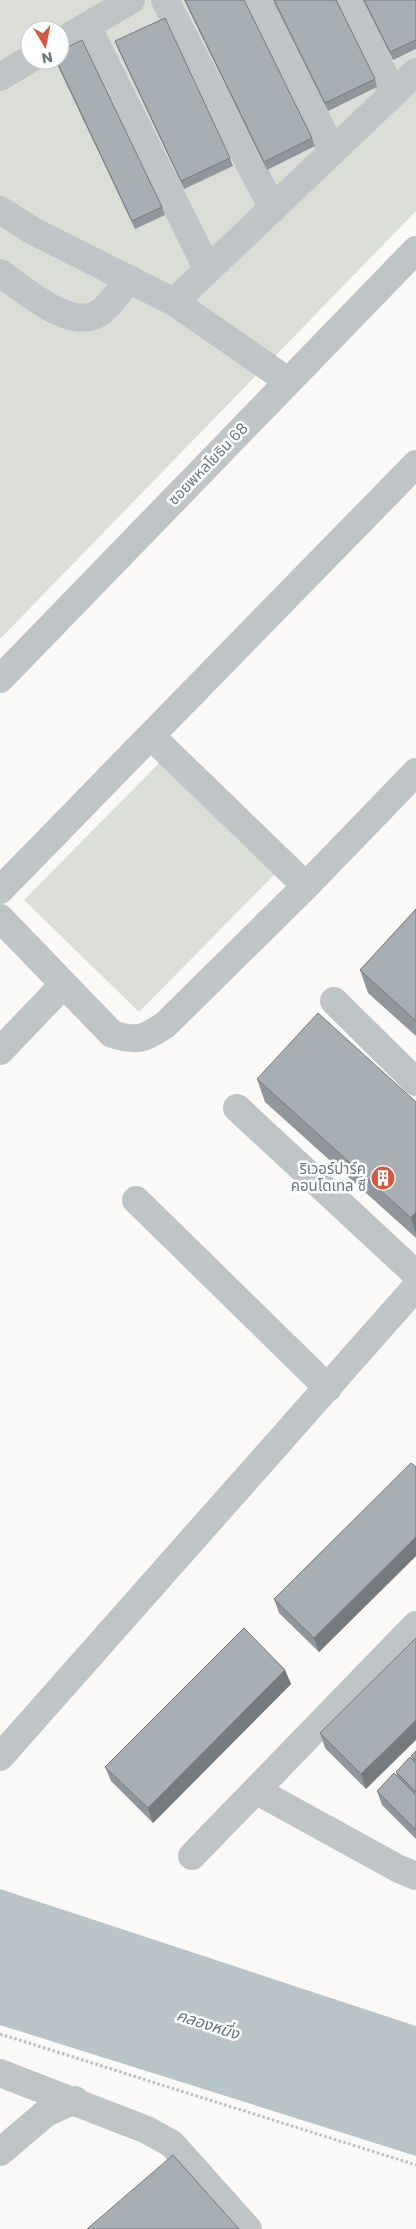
<svg xmlns="http://www.w3.org/2000/svg" width="416" height="2229" font-family="Poppins,'Noto Sans Thai',sans-serif">
  <rect width="100%" height="100%" fill="#faf9f8"/>
  <path fill="#daded7" fill-rule="evenodd" d="M0,0H416V211L0,639ZM30,30H60V60H30Z
    M163,759L278,871L139,1012L24,900Z"/>
  <path fill="#b8c4c7" d="M0,1889L416,2026V2156L0,2025Z"/>
  <g fill="none" stroke-linecap="round" stroke-linejoin="round">
    <path stroke="#babec0" stroke-width="3" stroke-dasharray="2.5 2.5" stroke-linecap="butt" d="M0,2034L416,2165"/>
    <path stroke="#bfc4c7" stroke-width="28" d="M165,0L273,209
      M259,0L332,151
      M348,0L393,94
      M87,26L208,270
      M60,42L131,0
      M0,77L30,59
      M0,210L33,231L174,302L288,381
      M0,273C24,289 68,330 98,314C108,308 122,288 130,279
      M174,302L416,72
      M0,679L416,250
      M151,736L306,886
      M0,890L416,464
      M0,918L112,1034C137,1042 144,1039 165,1025L306,886L416,772
      M334,1001L416,1082
      M0,1051L64,984
      M237,1108L416,1274
      M136,1200L328,1388
      M0,1757L416,1287
      M257,1791L399,1869L416,1876
      M192,1856L416,1625
      M0,2073L147,2130L172,2144L248,2229
      M0,2152L46,2113L75,2100"/>
  </g>
  <path fill="#90969b" d="M184,0H244L312,138L315,146L267,170Z
    M273,0H336L375,79L377,87L328,111Z
    M363,0H416V49L393,60Z
    M115,41L230,158L233,166L184,189L118,49Z
    M55,60H60L162,207L165,215L135,229Z
    M416,909V1036L368,993L360,970Z
    M257,1079L416,1102V1238L265,1102Z
    M416,1467V1556L319,1652L279,1613L274,1599Z
    M416,1638L366,1789L325,1748L320,1733Z
    M285,1670L291,1684L153,1823L111,1781L105,1767Z
    M416,1751V1839L382,1805L377,1791L397,1776L396,1772L413,1760L411,1756Z"/>
  <path fill="#757a7e" d="M416,1212V1233L411,1218Z
    M416,1537V1556L319,1652L314,1638Z
    M285,1670L291,1684L153,1823L148,1808Z
    M416,1720V1740L366,1789L361,1774Z"/>
  <path fill="#a7afb4" stroke="#757a7e" d="M185,0H244L312,138L264,162Z
    M274,0H336L375,79L325,103Z
    M364,0H416V40L390,52Z
    M165,18L230,158L181,181L115,41Z
    M82,40L162,207L132,221L56,60H60V51Z
    M416,909V1021L360,970Z
    M318,1013L416,1102V1212L411,1218L257,1079Z
    M411,1463L416,1467V1537L314,1638L274,1599Z
    M244,1628L285,1670L148,1808L105,1767Z
    M416,1638V1720L361,1774L320,1733Z
    M416,1751V1760L411,1756Z
    M410,1757L416,1763V1792L396,1772Z
    M394,1773L416,1795V1830L377,1791Z
    M173,2155L239,2229H87Z"/>
  <defs>
    <symbol id="building-disc" viewBox="-11 -11 22 22"><circle r="9.5" fill="#d4583e" stroke="#fff"/><path d="M-4-6H4V6H1V3H-1V6H-4ZM-2.5-4.3h1.7v1.8h-1.7ZM.8-4.3h1.7v1.8H.8ZM-2.5-1h1.7V.8h-1.7ZM.8-1h1.7V.8H.8Z" fill="#fff"/></symbol>
  </defs>
  <g fill-rule="evenodd">
    <use href="#building-disc" x="369" y="1164" width="28" height="28"/>
  </g>
  <g text-anchor="middle" stroke-width="5" stroke-linejoin="round" paint-order="stroke">
    <g font-size="15" fill="#677780" stroke="#fff">
      <text transform="translate(208 464) rotate(-46)" y="5">ซอยพหลโยธิน 68</text>
    </g>
    <g font-size="15" fill="#677780" stroke="#fff" text-anchor="end">
      <text x="366" y="1174">ริเวอร์ปาร์ค<tspan x="366" dy="17">คอนโดเทล ซี</tspan></text>
    </g>
    <g font-size="16" font-style="italic" fill="#627579" stroke="#fff">
      <text transform="translate(208 2024) rotate(18)" y="6">คลองหนึ่ง</text>
    </g>
  </g>
  <g transform="translate(45 45) rotate(170)"><circle r="24" fill="#ffffff" stroke="#c2c9cc"/>
  <path d="M0-4L9 19L0 12L-9 19Z" fill="#d4583e"/>
  <text y="-8" font-size="14" font-weight="bold" text-anchor="middle" fill="#677780">N</text>
  </g>
</svg>
